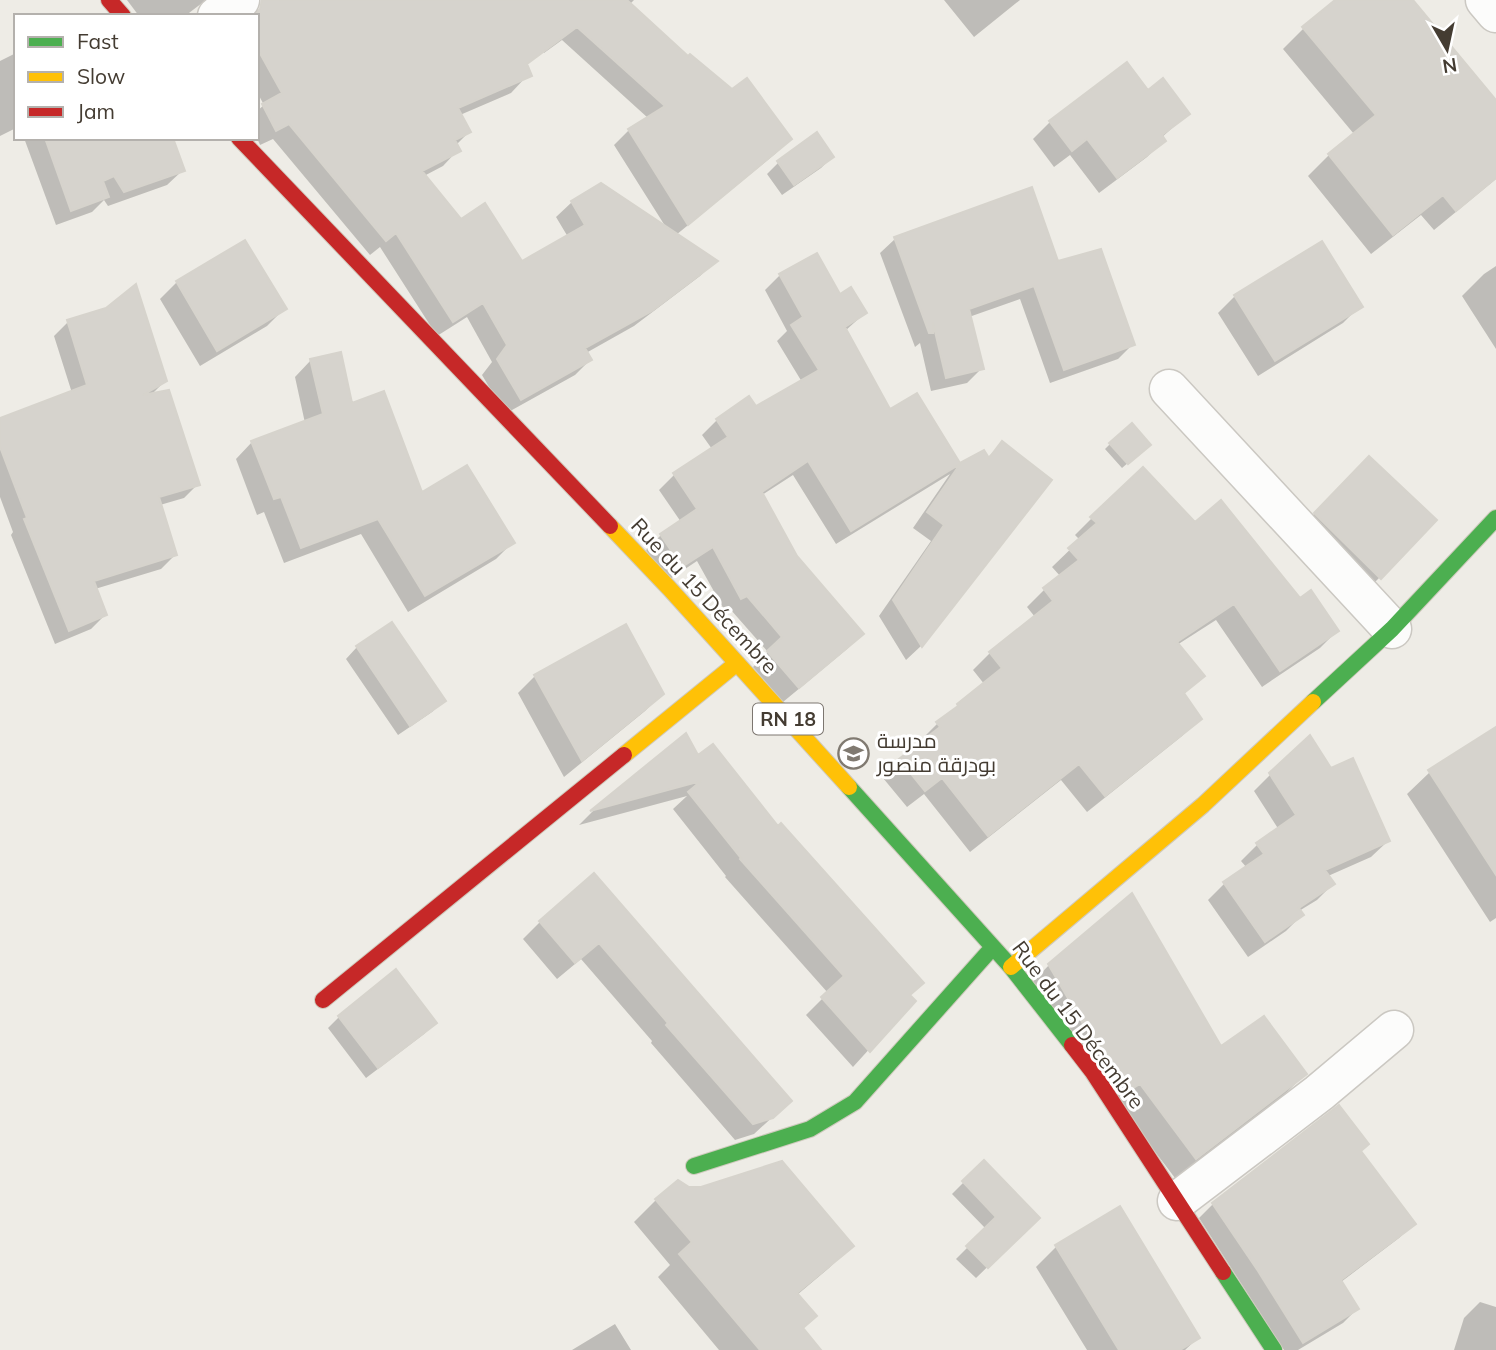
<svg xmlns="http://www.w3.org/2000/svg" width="1496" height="1350" font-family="Mulish,Cairo,sans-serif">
  <rect width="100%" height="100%" fill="#eeece6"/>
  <path fill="#0003" d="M127,0H206L185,16H139Z
    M281,0H475L526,77L511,93L460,115L469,132L456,145L458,150L443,166L424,176L461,221L522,263L568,237L556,217L572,202L667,229L614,145L629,130L648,118L562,40L544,53L514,0H634L629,5L688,58L790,139L775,154L676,235L715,261L700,276L634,326L586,353L590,360L575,375L505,414L482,375L492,362L467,317L437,336L380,247L370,255L273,139L260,145L257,138V111L264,105L257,92V16H256L261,11Z
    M944,0H1020L974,37Z
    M1338,0H1410L1496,103V179L1434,230L1421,215L1371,254L1308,176L1329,155L1354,134L1283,49L1303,29Z
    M16,53V128L0,136V61Z
    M1126,64L1147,92L1188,114L1161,138L1164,140L1147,157L1099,193L1070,155L1054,167L1033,139L1050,122Z
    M816,135L832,157L821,168L782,195L767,174L778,163Z
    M24,138H172L183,170L167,185L108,206L104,200L92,212L56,225Z
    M895,239L1057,263L1133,344L1118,359L1050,383L1020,299L969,317L982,368L967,383L931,391L920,343L915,347L880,253Z
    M1496,266V349L1462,296L1484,274Z
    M780,275L839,297L865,313L845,331L889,412L916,395L960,465L987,458L1002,444L1049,481L921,646L906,660L879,616L931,541L913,528L950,474L836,544L793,475L762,495L796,557L862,634L847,649L783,702L753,667L768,652L731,610L726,613L697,561L667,581L646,550L661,535L681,522L659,490L674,475L712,449L702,435L717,420L755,408L802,382L777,341L787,331L765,290Z
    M177,282L284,309L267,326L200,366L160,299Z
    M1235,296L1360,306L1343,323L1258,376L1218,313Z
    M68,322L165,381L150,396L198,484L184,498L160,505L175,555L161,569L95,589L105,615L91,629L55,644L11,535L13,532L0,497V420L72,393L54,336Z
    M311,360L351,406L421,494L512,543L496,559L408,612L361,534L284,563L264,512L257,515L236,459L252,442L305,423L295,377Z
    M1110,444L1143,450L1122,468L1105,449Z
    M1352,475L1380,577L1363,594L1298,531Z
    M1092,518L1195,524L1300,600L1337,631L1320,648L1262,687L1216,620L1177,645L1203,676L1183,695L1200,718L1182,736L1087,812L1061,780L970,852L924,794L907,807L883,778L900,760L922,743L920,741L937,724L985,685L973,670L990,653L1035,617L1027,607L1044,590L1061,577L1052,567L1080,540L1075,535Z
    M357,647L443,701L432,712L398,735L346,659Z
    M535,676L662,694L645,711L564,777L518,693Z
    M1496,729V918L1490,922L1407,794L1430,772Z
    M685,735L698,758L913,1001L853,1067L806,1015L828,993L725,877L726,876L673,809L687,796L579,825L592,812Z
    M1330,770L1388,841L1371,857L1328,876L1333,884L1317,900L1299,911L1302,915L1286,931L1248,957L1208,900L1224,884L1247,868L1241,861L1258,844L1279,830L1254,791L1270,775Z
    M594,876L790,1101L754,1134L735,1140L651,1043L652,1041L581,959L557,979L523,939L540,922Z
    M1049,965L1221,1049L1305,1074L1284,1095L1175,1178L1029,986Z
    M339,1017L435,1023L424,1034L366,1078L328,1028Z
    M1359,1152L1414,1224L1399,1238L1341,1282L1357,1309L1343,1323L1298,1350H1284L1199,1218L1213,1204Z
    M984,1162L1038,1218L976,1278L956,1259L986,1229L952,1194Z
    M688,1189L851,1246L829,1268L797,1295L801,1329L819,1350H719L658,1277L670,1265L634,1222L656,1200Z
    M1056,1247L1198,1338L1185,1350H1087L1036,1267Z
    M1480,1302L1496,1307V1350H1454L1464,1318Z
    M615,1324L631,1350H572Z"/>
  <path fill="#d6d3cd" stroke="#d6d3cc" stroke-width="2" d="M262,0H627L688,56L690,54L732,89L747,78L792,139L688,225L628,129L665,106L577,27L527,64L532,76L458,108L471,132L455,140L461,151L422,171L461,219L485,203L522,261L585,225L571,201L601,183L718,261L652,311L585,348L592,360L521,400L497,359L507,345L483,303L453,322L396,233L386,241L289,124L276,131L262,104L282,93L257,48V12L260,9Z
    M1335,0H1413L1496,100V178L1456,211L1443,195L1393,235L1328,154L1376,115L1302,27Z
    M1127,62L1148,90L1163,78L1190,114L1162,135L1166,141L1117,178L1087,139L1072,151L1049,121Z
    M817,132L834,157L794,185L777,161Z
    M45,138H173L185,171L124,192L114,176L103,181L109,197L71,211Z
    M1032,187L1058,261L1101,249L1135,345L1064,370L1034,286L969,309L984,369L946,378L933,323V333H929L894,237Z
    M245,240L287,309L217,351L176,281Z
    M1322,241L1363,307L1275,361L1234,295Z
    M817,253L840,294L851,287L867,313L845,327L890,409L917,393L960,463L984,450L989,458L1002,441L1052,480L922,647L893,600L944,525L927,512L960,464L851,531L808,461L762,492L797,556L864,634L799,688L767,651L782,637L747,596L741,599L713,547L682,567L660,534L697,509L673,473L728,437L716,419L749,396L756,406L819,370L791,325L803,317L779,274Z
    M136,284L167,381L143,395L169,390L200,485L159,497L177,555L94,581L107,615L69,631L24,519L27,518L0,447V418L87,385L67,320L106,308Z
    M341,352L352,403L384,391L422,492L467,465L515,543L425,596L378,519L301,548L281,497L274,499L251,441L323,414L310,359Z
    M1132,423L1151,445L1128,464L1109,443Z
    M1369,456L1437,520L1381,579L1314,513Z
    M1143,467L1195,522L1221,500L1300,598L1311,590L1339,631L1280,671L1234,604L1177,642L1205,676L1184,693L1202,719L1105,796L1079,764L988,836L942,778L925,791L899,759L940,727L936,722L958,706L957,704L1002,668L989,652L1053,601L1043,588L1079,560L1068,548L1097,523L1090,517Z
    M392,622L446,701L410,726L356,646Z
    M626,624L664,694L582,761L534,675Z
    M1496,727V875L1428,770Z
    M686,733L698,755L713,744L778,826L781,823L924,983L910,995L916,1001L870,1052L821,997L844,976L740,859L741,858L688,792L701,781L590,811Z
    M1310,735L1331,768L1353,758L1390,841L1325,870L1335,884L1299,908L1304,915L1265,942L1223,882L1264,854L1256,843L1296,815L1269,773Z
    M594,873L792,1101L773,1118L753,1124L666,1025L668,1023L599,943L575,963L539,921Z
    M1132,893L1221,1046L1264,1016L1307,1074L1196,1159L1140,1084L1130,1090L1109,1058L1083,1024L1048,964Z
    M396,969L437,1023L378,1068L338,1016Z
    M1339,1105L1369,1144L1361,1151L1416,1224L1341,1280L1359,1309L1303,1343L1258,1271L1212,1203Z
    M984,1160L1040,1218L988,1268L966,1246L996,1217L962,1181Z
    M782,1161L854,1246L797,1293L817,1316L803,1328L821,1350H760L679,1254L692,1242L655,1199L678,1180L689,1187H701Z
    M1120,1206L1200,1338L1180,1350H1119L1055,1245Z"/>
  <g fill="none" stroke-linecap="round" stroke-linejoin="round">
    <defs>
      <path id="street" d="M1485,0L1496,13
        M217,16L240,0
        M1169,389L1392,629
        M1177,1201L1319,1093L1394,1030"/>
      <path id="fast" d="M1313,702L1392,629L1496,518
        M849,787L1011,967L1072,1045
        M694,1166L810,1129L855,1102L993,947
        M1223,1272L1274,1350"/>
      <path id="slow" d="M610,526L669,588L849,787
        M624,755L737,663
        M1011,967L1203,805L1313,702"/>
      <path id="jam" d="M109,0L123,16
        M239,138L610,526
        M323,1000L624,755
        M1072,1045L1092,1071L1223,1272"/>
    </defs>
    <use href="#street" stroke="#cbc8c2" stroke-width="41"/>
    <use href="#fast" stroke="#cfcabd" stroke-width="18"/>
    <use href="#slow" stroke="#cfcabd" stroke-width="18"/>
    <use href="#jam" stroke="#cfcabd" stroke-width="18"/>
    <use href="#street" stroke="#fcfcfb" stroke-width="38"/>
    <use href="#fast" stroke="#4caf50" stroke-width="16"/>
    <use href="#slow" stroke="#ffc107" stroke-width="16"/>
    <use href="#jam" stroke="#c62828" stroke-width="16"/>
  </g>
  <defs>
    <symbol id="school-ring" viewBox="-11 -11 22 22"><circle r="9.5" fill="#fff" stroke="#807a71" stroke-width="1.5"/><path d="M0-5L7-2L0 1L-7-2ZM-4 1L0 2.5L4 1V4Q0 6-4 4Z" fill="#807a71"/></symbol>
  </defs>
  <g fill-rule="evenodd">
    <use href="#school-ring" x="836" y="736" width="35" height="35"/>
  </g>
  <g text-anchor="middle" stroke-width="6" stroke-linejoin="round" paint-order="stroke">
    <rect fill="#fff" stroke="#7c7670" stroke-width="2" x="753" y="703.5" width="70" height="31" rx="5"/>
    <g font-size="19" font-weight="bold" fill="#443c32">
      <text x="788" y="726">RN 18</text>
    </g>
    <g font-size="21" fill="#443c32" stroke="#fff">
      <text transform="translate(704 596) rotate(47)" y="7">Rue du 15 Décembre</text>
      <text transform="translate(1078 1025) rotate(53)" y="7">Rue du 15 Décembre</text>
    </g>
    <g font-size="21" fill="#443c32" stroke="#fff" text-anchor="start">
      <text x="877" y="748">مدرسة<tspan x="877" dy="24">بودرقة منصور</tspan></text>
    </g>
  </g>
  <rect x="14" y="14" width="245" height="126" fill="#ffffff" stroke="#b4b1ad" stroke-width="2"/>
  <rect x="28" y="37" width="35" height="10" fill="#4caf50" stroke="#b4b1ad" stroke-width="2"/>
  <text x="77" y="49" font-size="21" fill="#443c32">Fast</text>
  <rect x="28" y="72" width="35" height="10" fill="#ffc107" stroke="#b4b1ad" stroke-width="2"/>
  <text x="77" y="84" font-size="21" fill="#443c32">Slow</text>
  <rect x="28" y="107" width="35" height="10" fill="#c62828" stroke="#b4b1ad" stroke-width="2"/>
  <text x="77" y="119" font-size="21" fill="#443c32">Jam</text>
  <g transform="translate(1447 49) rotate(171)" stroke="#ffffff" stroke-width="5" paint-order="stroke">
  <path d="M0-5L12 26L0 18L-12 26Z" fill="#443c32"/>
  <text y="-10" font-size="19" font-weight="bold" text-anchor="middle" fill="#443c32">N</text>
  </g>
</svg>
